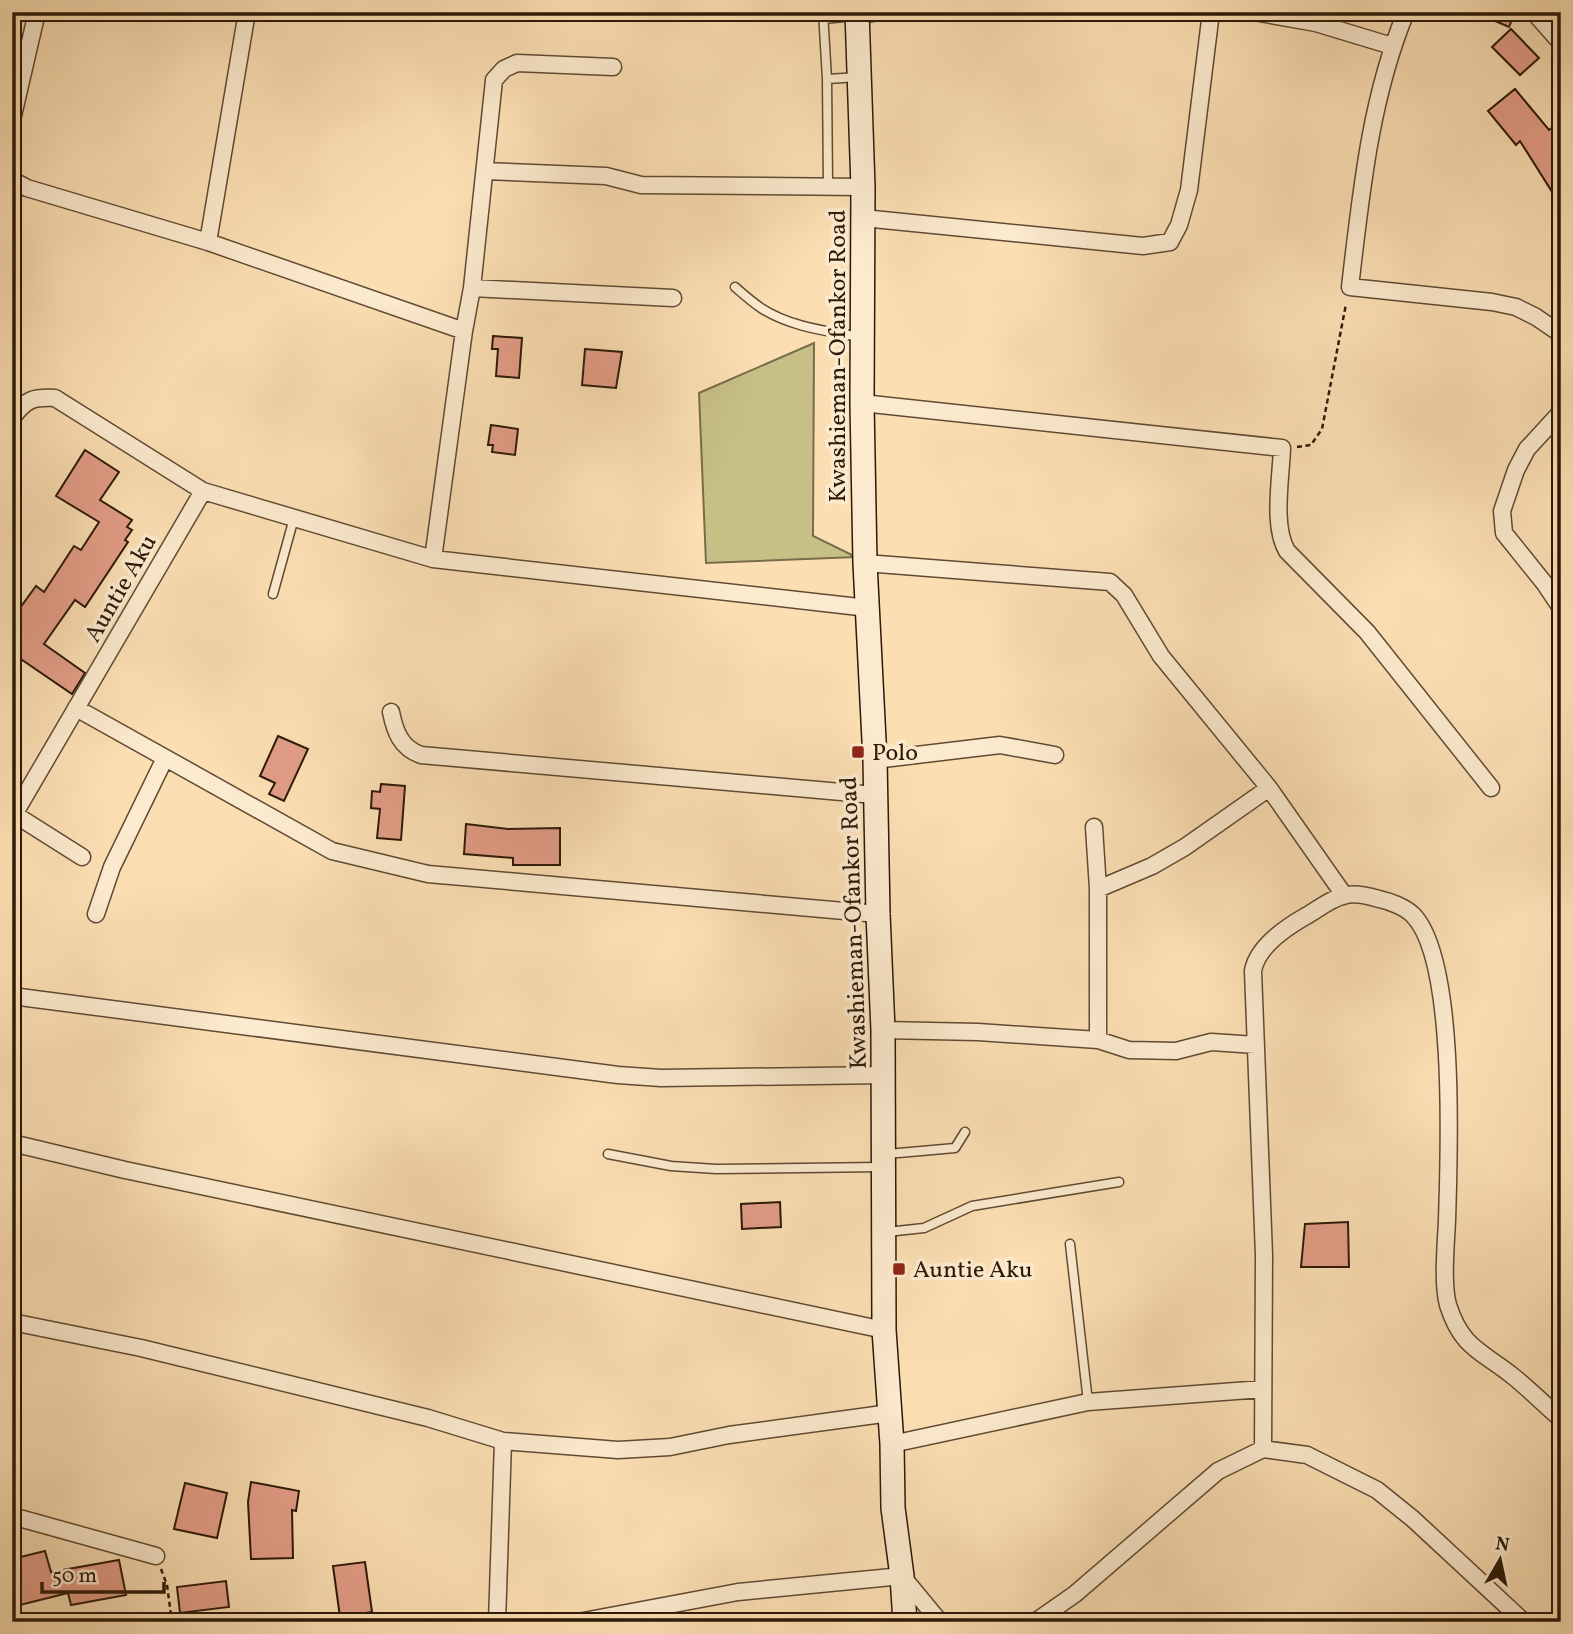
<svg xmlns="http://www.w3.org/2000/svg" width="1573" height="1634" font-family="Vollkorn,serif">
  <rect width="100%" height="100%" fill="#fbdfb3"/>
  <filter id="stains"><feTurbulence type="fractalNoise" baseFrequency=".00286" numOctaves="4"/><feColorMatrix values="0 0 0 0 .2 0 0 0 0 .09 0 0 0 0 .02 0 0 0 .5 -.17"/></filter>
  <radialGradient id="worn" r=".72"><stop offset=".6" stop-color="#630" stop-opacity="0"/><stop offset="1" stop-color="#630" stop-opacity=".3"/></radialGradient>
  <path fill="#c6c087" stroke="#796c48" stroke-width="2" d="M814,343L813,536L856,557L706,563L699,393Z"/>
  <path fill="#e39d87" stroke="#2c1908" stroke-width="2" d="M1474,12H1515L1509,27Z
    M1511,29L1539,58L1520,75L1492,47Z
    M1515,89L1549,130L1561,121V206L1520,141L1516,145L1488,111Z
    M493,336L522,338L519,378L496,376L498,349H492Z
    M585,349L622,352L616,388L582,385Z
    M491,425L518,429L515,455L492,452L493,445H488Z
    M85,450L119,472L100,500L132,520L127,527L132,530L125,540L128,542L85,607L75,600L44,644L85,673L72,694L12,653V619L36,586L44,592L74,546L81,550L99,522L56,496Z
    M278,736L308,749L284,801L269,794L275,783L260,776Z
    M381,784L405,786L401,840L377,838L380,809L371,808L372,791L380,792Z
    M466,824L508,829L560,828V865H513V858L464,854Z
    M780,1202L781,1227L742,1229L741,1204Z
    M1348,1222L1349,1267H1301L1305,1224Z
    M251,1482L299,1491L296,1511L292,1510L293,1558L251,1559L248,1502Z
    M185,1483L227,1493L217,1538L174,1529Z
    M45,1551L51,1572L119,1560L126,1595L71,1605L68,1593L12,1607V1559Z
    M365,1562L372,1612L340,1617L333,1566Z
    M226,1581L229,1607L180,1613L177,1587Z"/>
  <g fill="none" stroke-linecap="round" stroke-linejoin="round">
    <defs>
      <path id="service" d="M823,12L827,79L828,185
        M823,19L855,16
        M827,79L859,77
        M735,287C743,294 752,302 761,308C790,327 827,331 860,337
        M273,594L294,518
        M608,1154L671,1166L716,1169L881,1167
        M887,1154L955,1148L965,1132
        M887,1232L924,1228L972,1206L1119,1182
        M1070,1244L1088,1402"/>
      <path id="minor" d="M1254,12L1316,23L1392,46
        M1406,12C1370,99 1361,194 1350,287L1492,302L1516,307L1536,317L1561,334
        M1537,12L1538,17L1561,43
        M858,16L877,12
        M12,120L37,12
        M486,171L606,176L641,185L863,187
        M12,180L27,188L208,242L464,331
        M863,218L1143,246L1170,242L1179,225L1189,190L1211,12
        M208,242L247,12
        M472,288L673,298
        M862,403L1282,448C1281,478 1272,526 1287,551L1367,632L1491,788
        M1561,412L1527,449L1516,470L1502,511L1504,533L1545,584L1561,608
        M12,418C26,399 33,397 55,398L203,491L433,559L868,608
        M433,559L464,331L472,288L494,80L504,69L517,63L613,67
        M865,563L1110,582L1124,595L1161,656L1269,788L1344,895
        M76,708L332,851L428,874L878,914
        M391,712C395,732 401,748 421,755L875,795
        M875,760L1000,745L1055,755
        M14,814L82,857
        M12,818L203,491
        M1094,827L1098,889V1040
        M1098,889L1152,866L1185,847L1269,788
        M96,914L112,867L165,758
        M12,996L618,1075L661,1078L884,1075
        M883,1030L978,1032L1098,1040L1129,1050L1176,1051L1211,1042L1256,1045
        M12,1143L125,1170L884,1330
        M12,1322L141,1348L428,1418L503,1441L618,1450L670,1447L729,1435L890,1413
        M892,1444L1088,1402L1263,1389
        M1263,1449L1264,1255L1253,971C1257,947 1285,928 1306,916C1317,910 1330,899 1343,896C1354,892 1369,896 1379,899C1389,901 1405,907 1413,915C1457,960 1449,1156 1447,1220C1446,1244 1442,1283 1448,1305C1462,1349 1482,1351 1514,1377C1530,1390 1545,1405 1561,1419
        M12,1516L156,1556
        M497,1622L503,1441
        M578,1622L738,1592L902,1576L940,1622
        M1035,1622L1075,1594L1218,1471L1263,1449L1307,1455L1377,1490L1413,1519L1524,1622"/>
      <path id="secondary" d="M857,12L863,187L862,403L865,563L875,760L878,914L883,1030L884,1330L892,1444L893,1508L902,1576L905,1622"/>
    </defs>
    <use href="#service" stroke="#604a33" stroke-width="11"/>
    <use href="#minor" stroke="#604a33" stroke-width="19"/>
    <use href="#secondary" stroke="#2c1908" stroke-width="26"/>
    <path stroke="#2c1908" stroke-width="2.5" stroke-dasharray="5 3.5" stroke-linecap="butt" d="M1297,447L1311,445L1322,429L1346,304
      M161,1569L167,1585L172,1622"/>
    <use href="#service" stroke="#fceace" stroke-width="8"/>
    <use href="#minor" stroke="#fceace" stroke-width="16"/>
    <use href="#secondary" stroke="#fceace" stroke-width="23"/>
  </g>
  <g fill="#8f2418" stroke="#fceace" stroke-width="2.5">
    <rect x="851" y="745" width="14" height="14" rx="3.5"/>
    <rect x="892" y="1262" width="14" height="14" rx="3.5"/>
  </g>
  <g text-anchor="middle" stroke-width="7" stroke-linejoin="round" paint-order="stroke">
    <g font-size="24" fill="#2c1908" stroke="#fceace">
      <text transform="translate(837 356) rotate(-90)" y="8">Kwashieman-Ofankor Road</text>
      <text transform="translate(120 588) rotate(-60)" y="8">Auntie Aku</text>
      <text transform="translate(853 923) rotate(-92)" y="8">Kwashieman-Ofankor Road</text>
    </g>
    <g font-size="24" fill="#2c1908" stroke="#fceace" text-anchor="start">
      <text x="872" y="760">Polo</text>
      <text x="913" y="1277">Auntie Aku</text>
    </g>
  </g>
  <rect width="1573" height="1634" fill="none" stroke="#fbdfb3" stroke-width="42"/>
  <rect x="14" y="14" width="1545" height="1606" fill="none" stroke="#2c1908" stroke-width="3.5"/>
  <rect x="21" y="21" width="1531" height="1592" fill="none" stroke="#2c1908" stroke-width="2"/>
  <g transform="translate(1500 1560) rotate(9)" stroke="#fceace" stroke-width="5" paint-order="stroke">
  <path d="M0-5L12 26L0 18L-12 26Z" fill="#2c1908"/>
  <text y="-10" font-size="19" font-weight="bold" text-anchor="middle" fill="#2c1908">N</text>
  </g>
  <path d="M42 1582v10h122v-10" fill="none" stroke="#2c1908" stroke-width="3.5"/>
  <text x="52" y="1582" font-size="21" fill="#2c1908" stroke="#fceace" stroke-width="5" paint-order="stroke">50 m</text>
  <rect width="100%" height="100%" filter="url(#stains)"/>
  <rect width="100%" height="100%" fill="url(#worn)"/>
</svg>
